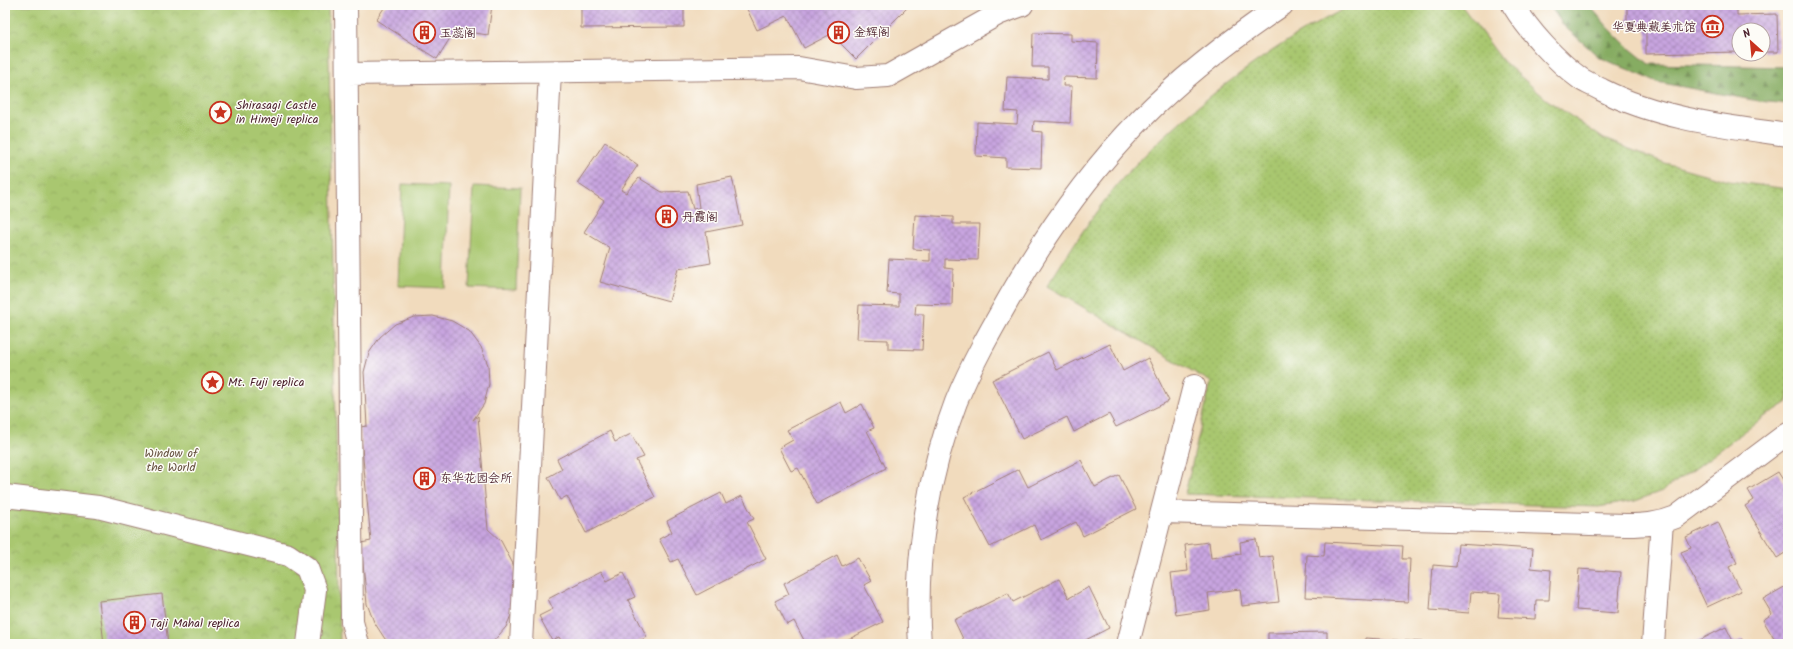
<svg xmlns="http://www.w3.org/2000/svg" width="1793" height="649" font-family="Kalam,'LXGW WenKai TC',sans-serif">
  <defs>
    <pattern id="forest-firs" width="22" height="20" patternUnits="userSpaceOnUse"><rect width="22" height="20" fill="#86ac62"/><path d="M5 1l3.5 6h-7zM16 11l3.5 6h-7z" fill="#708b51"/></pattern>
    <pattern id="park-crowns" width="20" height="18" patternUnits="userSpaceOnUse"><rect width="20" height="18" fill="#a9c76f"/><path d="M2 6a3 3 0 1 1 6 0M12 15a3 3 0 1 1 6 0" fill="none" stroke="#93aa60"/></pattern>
    <pattern id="garden-dots" width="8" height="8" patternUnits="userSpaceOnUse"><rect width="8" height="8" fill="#a9c76f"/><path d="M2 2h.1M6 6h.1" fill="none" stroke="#93aa60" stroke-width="1.8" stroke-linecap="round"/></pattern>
    <pattern id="building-cross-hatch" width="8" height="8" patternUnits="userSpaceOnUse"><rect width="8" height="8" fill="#c8a5e0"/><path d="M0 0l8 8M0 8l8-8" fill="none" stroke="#a486b6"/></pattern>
  </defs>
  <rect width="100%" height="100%" fill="#fdfcf7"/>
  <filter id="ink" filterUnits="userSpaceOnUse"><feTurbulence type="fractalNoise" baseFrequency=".025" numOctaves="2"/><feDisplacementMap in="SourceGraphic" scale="8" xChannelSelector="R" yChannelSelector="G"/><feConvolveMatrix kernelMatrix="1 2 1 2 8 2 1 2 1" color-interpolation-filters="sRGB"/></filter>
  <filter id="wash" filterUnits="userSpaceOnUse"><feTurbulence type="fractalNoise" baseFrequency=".012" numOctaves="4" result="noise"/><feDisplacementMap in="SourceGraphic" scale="16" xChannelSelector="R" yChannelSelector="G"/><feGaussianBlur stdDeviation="0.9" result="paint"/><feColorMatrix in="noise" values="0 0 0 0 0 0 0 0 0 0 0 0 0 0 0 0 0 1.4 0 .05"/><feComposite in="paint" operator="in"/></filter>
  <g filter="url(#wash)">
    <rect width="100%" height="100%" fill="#f1dbbd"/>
    <path fill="url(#forest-firs)" stroke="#686646" d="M1549,5H1589L1607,26L1627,46L1649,64L1788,67V104L1758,101L1657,82L1599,57L1564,26Z"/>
    <path fill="url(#park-crowns)" stroke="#7a734d" d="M5,5H328L340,644H5Z"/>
    <path fill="url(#garden-dots)" stroke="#7a734d" d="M1351,5H1461L1503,61L1546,99L1604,139L1665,163L1729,181L1788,189V402L1761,419L1696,468L1662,491L1635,501L1598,507L1185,494L1211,382L1047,286C1070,251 1095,210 1122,179C1172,124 1233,75 1295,36C1313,25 1333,15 1351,5Z"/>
    <path fill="#a9c76f" stroke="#7a734d" d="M402,184L449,186L445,288L398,286Z
      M474,186L520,188L516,290L469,288Z"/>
    <g id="blocks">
      <path fill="url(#building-cross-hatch)" d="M386,5H492L488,35L455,30L437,59L376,20Z
        M581,5H684V27L581,28Z
        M745,5H903L907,8L856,59L831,34L804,48L787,16L757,30Z
        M1627,5H1737V15L1777,14L1778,52H1763V30H1739V52L1646,54V24L1627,25Z
        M1033,33L1071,34V41L1098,43L1097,78L1064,77L1063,86H1072L1070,123L1034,121L1033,131L1042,132L1041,168L1006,167V158L976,156L977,122L1017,124L1018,112L1005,111L1007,77L1048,79V67H1032Z
        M605,142L638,165L621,190L626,193L639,178L662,192L688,191L693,209L699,208L696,184L732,177L742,225L706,232L711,263L678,269L669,301L600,282L610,248L584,232L604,201L577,183Z
        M915,215L953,217V224H980L978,260L945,259V268L953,269L952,305L916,304L915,314H924L922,350L888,349V340L857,339L859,305L899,306V294L887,293L889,259L930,261V250L913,249Z
        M433,316L452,321L469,331L481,347L488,365L489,384L484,404L473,420L478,416L488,529L501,541L513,564L517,589L514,608L506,627L491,644H392L385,639L374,622L367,604L361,543L371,541L360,427L367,426L364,372L369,353L380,337L395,324L414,317Z
        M1110,344L1123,371L1148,358L1169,401L1116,427L1109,414L1074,432L1067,417L1022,439L992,380L1048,352L1057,370Z
        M841,402L846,413L862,404L874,428L867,431L886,468L817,504L798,468L791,471L779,448L793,440L787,430Z
        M610,431L615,442L631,434L644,457L636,460L655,497L586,533L567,496L560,500L548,477L562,469L557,459Z
        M1081,460L1095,487L1119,475L1136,509L1083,536L1076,522L1041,540L1034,525L990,547L964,497L1019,469L1028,487Z
        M1778,472L1788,488V551L1777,558L1745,506L1754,500L1748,490Z
        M721,493L726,504L742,496L754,519L747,522L766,559L697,595L678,559L671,562L659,539L672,532L667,521Z
        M1718,522L1737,563L1729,567L1741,591L1707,607L1681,552L1691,548L1686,537Z
        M1256,539L1259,558L1273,556L1279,602L1242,606L1240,589L1208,593L1210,610L1176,615L1171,573L1188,571L1185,545L1209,542L1211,558L1241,554L1240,542Z
        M1325,542L1403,546L1402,559H1410L1408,602L1305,597L1307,555L1324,556Z
        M1458,544L1533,549L1531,568L1551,570L1549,600H1536L1535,619L1498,617L1500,594L1471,592L1469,613L1430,610L1433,565L1456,567Z
        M837,555L842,566L858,558L871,581L864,585L883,622L839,644H806L794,621L787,625L775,601L789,594L784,583Z
        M1579,569L1621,572L1618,613L1576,610Z
        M601,571L607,581L623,573L635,597L628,600L647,637L634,644H563L559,637L552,640L539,616L553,609L548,599Z
        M1059,579L1069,598L1089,587L1109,628L1078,644H963L965,643L954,620L1008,593L1013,602Z
        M1788,585V644H1777L1763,620L1772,614L1763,599Z
        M162,594L168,644H104L99,601Z
        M1726,627L1734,643L1742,639L1744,644H1692Z
        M1327,632V644H1268V633Z
        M1365,638L1422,642V644H1365Z"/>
    </g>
  </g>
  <g filter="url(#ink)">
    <use href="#blocks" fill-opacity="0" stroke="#9e7d74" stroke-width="1"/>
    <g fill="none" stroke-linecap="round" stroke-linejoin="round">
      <defs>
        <path id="pedestrian" d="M5,496L98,507L288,555L307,568L315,590L308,644"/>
        <path id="minor" d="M346,5L352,622L358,644
          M1513,5C1529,31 1556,61 1581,79C1587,83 1595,86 1602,90C1659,119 1726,126 1788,135
          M347,74L799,68L856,78L888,76L998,14L1022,5
          M1162,512L1626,525C1644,525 1659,524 1676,517L1788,433
          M521,644L550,72
          M920,644C914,563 927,477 956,402C971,365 991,330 1011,295C1047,232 1090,171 1141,119C1183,76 1232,39 1282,5
          M1128,644L1194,386
          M1653,644L1662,522"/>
      </defs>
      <use href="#pedestrian" stroke="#9e7d74" stroke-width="24"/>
      <use href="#minor" stroke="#9e7d74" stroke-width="24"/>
      <use href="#pedestrian" stroke="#fff" stroke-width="22"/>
      <use href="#minor" stroke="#fff" stroke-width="22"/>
    </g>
  </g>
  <defs>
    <symbol id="museum-ring" viewBox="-11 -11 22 22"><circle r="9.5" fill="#fdfcf7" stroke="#c8321e" stroke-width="1.5"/><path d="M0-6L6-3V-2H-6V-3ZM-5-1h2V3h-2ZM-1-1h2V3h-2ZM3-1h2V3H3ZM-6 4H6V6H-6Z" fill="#c8321e"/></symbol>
    <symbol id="building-ring" viewBox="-11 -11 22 22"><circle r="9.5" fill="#fdfcf7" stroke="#c8321e" stroke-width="1.5"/><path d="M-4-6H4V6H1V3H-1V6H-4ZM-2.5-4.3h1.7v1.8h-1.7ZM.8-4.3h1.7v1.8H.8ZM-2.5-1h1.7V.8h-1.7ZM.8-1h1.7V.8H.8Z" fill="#c8321e"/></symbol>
    <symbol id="sight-ring" viewBox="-11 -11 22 22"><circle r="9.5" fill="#fdfcf7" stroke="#c8321e" stroke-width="1.5"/><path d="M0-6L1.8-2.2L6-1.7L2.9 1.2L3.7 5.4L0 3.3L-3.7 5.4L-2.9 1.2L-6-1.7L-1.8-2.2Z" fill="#c8321e"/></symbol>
  </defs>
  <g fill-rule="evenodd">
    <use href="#museum-ring" x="1700" y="14" width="25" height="25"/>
    <use href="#building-ring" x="826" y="20" width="25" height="25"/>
    <use href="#building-ring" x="412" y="20" width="25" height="25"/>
    <use href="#sight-ring" x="208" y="100" width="25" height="25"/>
    <use href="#building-ring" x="654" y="204" width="25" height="25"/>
    <use href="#sight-ring" x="200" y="370" width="25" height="25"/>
    <use href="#building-ring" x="412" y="466" width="25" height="25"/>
    <use href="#building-ring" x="122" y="610" width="25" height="25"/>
  </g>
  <g text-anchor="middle" stroke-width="3" stroke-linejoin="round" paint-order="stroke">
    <g font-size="12" fill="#4a1f2b" stroke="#fdfcf7" text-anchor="start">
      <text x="1696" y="31" text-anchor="end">华夏典藏美术馆</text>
      <text x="854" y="36">金辉阁</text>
      <text x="440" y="37">玉蕊阁</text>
      <text x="236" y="109">Shirasagi Castle<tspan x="236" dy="14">in Himeji replica</tspan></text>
      <text x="682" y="221">丹霞阁</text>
      <text x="228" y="386">Mt. Fuji replica</text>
      <text x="440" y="482">东华花园会所</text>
      <text x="150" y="627">Taji Mahal replica</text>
    </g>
    <g font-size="12" fill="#66513f" stroke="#fdfcf7">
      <text x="171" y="457">Window of<tspan x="171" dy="14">the World</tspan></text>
    </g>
  </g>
  <rect width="1793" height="649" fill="none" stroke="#fdfcf7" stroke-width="20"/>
  <g transform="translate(1751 42) rotate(333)"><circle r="19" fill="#fdfcf7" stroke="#b5a4a5"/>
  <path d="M0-3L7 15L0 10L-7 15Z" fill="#c8321e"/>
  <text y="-6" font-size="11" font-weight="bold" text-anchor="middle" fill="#4a1f2b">N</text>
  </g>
</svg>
